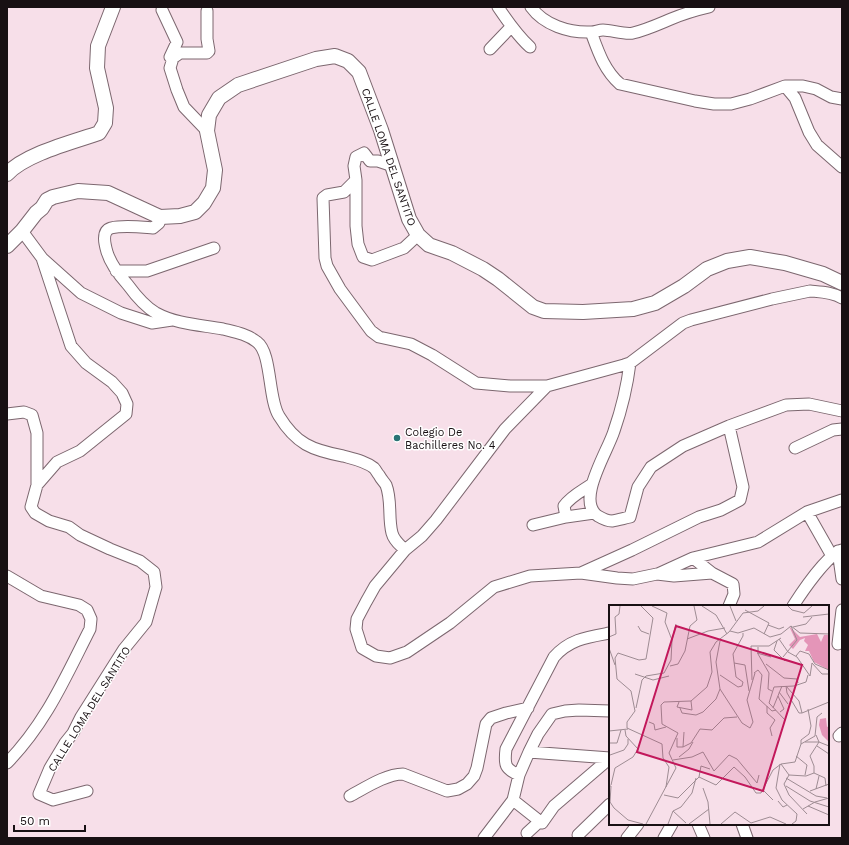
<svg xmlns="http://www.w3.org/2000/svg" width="849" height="845" font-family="'Work Sans',sans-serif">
  <rect width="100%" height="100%" fill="#f7dfe9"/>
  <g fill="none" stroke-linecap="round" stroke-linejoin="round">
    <defs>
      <path id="minor" d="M498,7C508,22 517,35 530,47
        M531,7C544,25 569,33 591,32C595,32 599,30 603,30C611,30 626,35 633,33C646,30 659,24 671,19C683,14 696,10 709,7
        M162,10L177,42L170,57L172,58
        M591,32C598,51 604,70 620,84L695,101L714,104H731L750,99L785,86H803L816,89L831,97L842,99
        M490,49L511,27
        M785,86L795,98L809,132L817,145L842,167
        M207,131L184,107L177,90L170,68L173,58L180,53H207L209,51L207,39V11
        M391,163L387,164L378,161H370L364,153L356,157L354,166L356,180V226L358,244L363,257L372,260L404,248L418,235
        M356,180L344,192L327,195L323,198L325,258L327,266L340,289L371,331L379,337L411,344L432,355L476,383L510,386H547L624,365L630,363L683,323L691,320L772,299L810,291C821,292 832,292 842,298
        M160,217L159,223L153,228C140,227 124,225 111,228C101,231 105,245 107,252C111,265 119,275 128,285C136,296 144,306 156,313C176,324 201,325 223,329C235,332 247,334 257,342C272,353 268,399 279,416C296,444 312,450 343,456C354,459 365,461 374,468C376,470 377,473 379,475C381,479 384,482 386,485C392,500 388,518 392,533C394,541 400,545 405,550
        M22,231L42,258L71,346L86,363L112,382L122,393L127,404L126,414L80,451L57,462L37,485L31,507L35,513L49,521L69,527L80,535L110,549L140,561L154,572L156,587L146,622L124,649L81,717L73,733L65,743L50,768L39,794L53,800L87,791
        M43,259L81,293L121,313L152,323L172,320
        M116,271H147L214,248
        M630,363C627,387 622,408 614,431C608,451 575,501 598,516C603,519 607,521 612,521C618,520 625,518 630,517L638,487L651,467L683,446L729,426L786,405L809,404L842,411
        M547,386L505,429L436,520L422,536L405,550L375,586L366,602L357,619L356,629L362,648L376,656L390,658L407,652L450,623L494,587L530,576L581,573L617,578L633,579L657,574L674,576L712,573
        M7,414L24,412L32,415L37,433V485
        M795,448L833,430L842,429
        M807,512L832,556
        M566,517L564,506C571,496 582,491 592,484
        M533,525L566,517L594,513
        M838,551L842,579
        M693,558L712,573L733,584L734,594L729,606
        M581,573L632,550L699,517L721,510L740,500L743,487L729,426
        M658,574L693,558L758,542L807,512L842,500
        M7,576L41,596L79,605L87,610L91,619L90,629C65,678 46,723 7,763
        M793,606C802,592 827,555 842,550
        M838,644L842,610
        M839,736L842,733
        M529,752L610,758
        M519,775C505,769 504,765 506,749L554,657C570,639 588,637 610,633
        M350,796C365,788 386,774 403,774L447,791L458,789L467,784L474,776L477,768L486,724L491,718L506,713L528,708
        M513,800L542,823L554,806L610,758
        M698,824L704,838
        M742,824L747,838
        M527,833L539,822
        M578,835L610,804
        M484,838L513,800L519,775L529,752L538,734L552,714L565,711L579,710L610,711
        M627,838L638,824
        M664,838L672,824"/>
      <path id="major" d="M7,174C25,154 73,142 99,133L105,123L106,108L97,68L98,46L113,7
        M7,246L22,231L36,213L42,208L47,200L53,197L78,191L108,193L160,217L180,216L195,212L204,203L213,188L215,170L207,131L209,115L219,98L238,85L316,59L335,56L348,61L359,72L381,130L409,219L418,235L429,245L452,253L483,269L498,279L533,307L544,311L583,312L633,309L655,303L684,286L707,269L727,261L750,257L785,263L823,274L842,283"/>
    </defs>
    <use href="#minor" stroke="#7c676f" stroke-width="13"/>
    <use href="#major" stroke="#7c676f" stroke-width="16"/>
    <use href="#minor" stroke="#fff" stroke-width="11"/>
    <use href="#major" stroke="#fff" stroke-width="14"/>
  </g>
  <circle fill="#297475" stroke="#fff" stroke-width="1.5" cx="397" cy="438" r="4"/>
  <g text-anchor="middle" stroke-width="3" stroke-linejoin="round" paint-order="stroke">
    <g font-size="11" fill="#181013" stroke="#fff">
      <text transform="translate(389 157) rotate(71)" y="4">CALLE LOMA DEL SANTITO</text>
      <text transform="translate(89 709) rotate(-58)" y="4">CALLE LOMA DEL SANTITO</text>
    </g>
    <g font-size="11" fill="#181013" stroke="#fff" text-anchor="start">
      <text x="405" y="436">Colegio De<tspan x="405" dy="13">Bachilleres No. 4</tspan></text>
    </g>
  </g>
  <g transform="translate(609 605)">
    <rect width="220" height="220" fill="#f7dfe9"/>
    <path d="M180,21L191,32L208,29L212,37L215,30H220V65L205,57L200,46H196L199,40L195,36L196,33L191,35L184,44L180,40L186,34ZM217,113L218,122L220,121V137L213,130L210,120L211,114Z" fill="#e495b8"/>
    <path fill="none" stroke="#9e8c93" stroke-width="1" d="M32,1L44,13L37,54L30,55L9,48L6,53L8,74L22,86L26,106L18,117V123L53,139L54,153L60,162L57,182M93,1L107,10L118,29M121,1L127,16M179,1L183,5L195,8L203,1M136,5L160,18L155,29M6,12L10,9L11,1M194,12L220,9M159,20L170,24L175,22M29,21L32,26L40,29M182,21L191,28L220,29M184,22L197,19L203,12M121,26L129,28L145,23L161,32L172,29L182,21M0,32L7,29L6,12M78,34L99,26L116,23M170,34L179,47L188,52L201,71M63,35L67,19M168,36L165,45L176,56M149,42V49L160,68L159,84L163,86M0,43L6,60M148,48L162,52M187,51L191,46L200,49L206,59L220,65M174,52L188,35L182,21M125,58L136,60L140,86M203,58L213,69H220M157,59L175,73L188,74L189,78M61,61L69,59L76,46L81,21L88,15L85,1M145,68L149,65L153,70L150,94L163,106L167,105M26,69L44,75L60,71M111,70L129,82L133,81L134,77L127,72L124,49L134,31V28M201,71L203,58M143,75L142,41H160L172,33M177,81L178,88L190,108H193M177,81L190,96L193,108M111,84L133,118L141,123L144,117L138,95L146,68M170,87L179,99M169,91L175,104L171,107M70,97L68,102L83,105L82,96M158,101V108L166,115L161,123L163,131M27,103L33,75L37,71L55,68L62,55L63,35L56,17L58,8L43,1M71,103L73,108L87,110L94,107L107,94L111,84L107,57L111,36M164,103L173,81M193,108L220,97M176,115L160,98L165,82L185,81L197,77L199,70M40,117L45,119L46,125L57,122M0,126L19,124M68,133V142H74L82,138L91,124L103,125L115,113L128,112M196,137H210L220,141M0,138H8L12,125M192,139V135L200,129L202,121L199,104M208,141L220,149M74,142L75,127M1,150L15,145L19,139V134M187,151L198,160L196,170M70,152L80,144L84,137M64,155L83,152L94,147L105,166L120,150L128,154L148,178L150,170M171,159L167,183L173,195L188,209L187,216L183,219M172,159L180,170M205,168L216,173L217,181M90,172L92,161L101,164M177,173L207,191L218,193M2,180L6,163L24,152L29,144L17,131L16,125M0,181H2L1,197L5,203L19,215L34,219M177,181L201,196L220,202M94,183L99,197L101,219M207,184L210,171M155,186L164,195M201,186L220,179M55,190L69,193L90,172L107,180L125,162L136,172L147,188H152L164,165L172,159L186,157L192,139L206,131L208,112L213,108M169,196L174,202L178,200M199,201L220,210M194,204L206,197L220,193M64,206L72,202L83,188L87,173M64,206L77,218M198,209L180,190L175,179L180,170L197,171L205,168V161L201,151L210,137L207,130M37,219L67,163L60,148L69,128L53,119L52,100L55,97L82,96L98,82L103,67L101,47L107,37L120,27L134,8L149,6L155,1M59,219L64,206M80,219L100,204M112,219L126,207L142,218L161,212L177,219"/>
    <path fill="#c2185b" fill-opacity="0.15" stroke="#c2185b" stroke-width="2" d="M67,21L193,60L154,186L28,147Z"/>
    <rect width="220" height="220" fill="none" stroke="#181013" stroke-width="2"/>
  </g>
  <rect width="849" height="845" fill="none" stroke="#181013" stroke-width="16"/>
  <path d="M14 825v6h71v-6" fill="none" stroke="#181013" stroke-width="2"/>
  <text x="20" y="825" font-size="12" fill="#181013" stroke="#ffffff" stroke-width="3" paint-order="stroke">50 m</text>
</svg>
